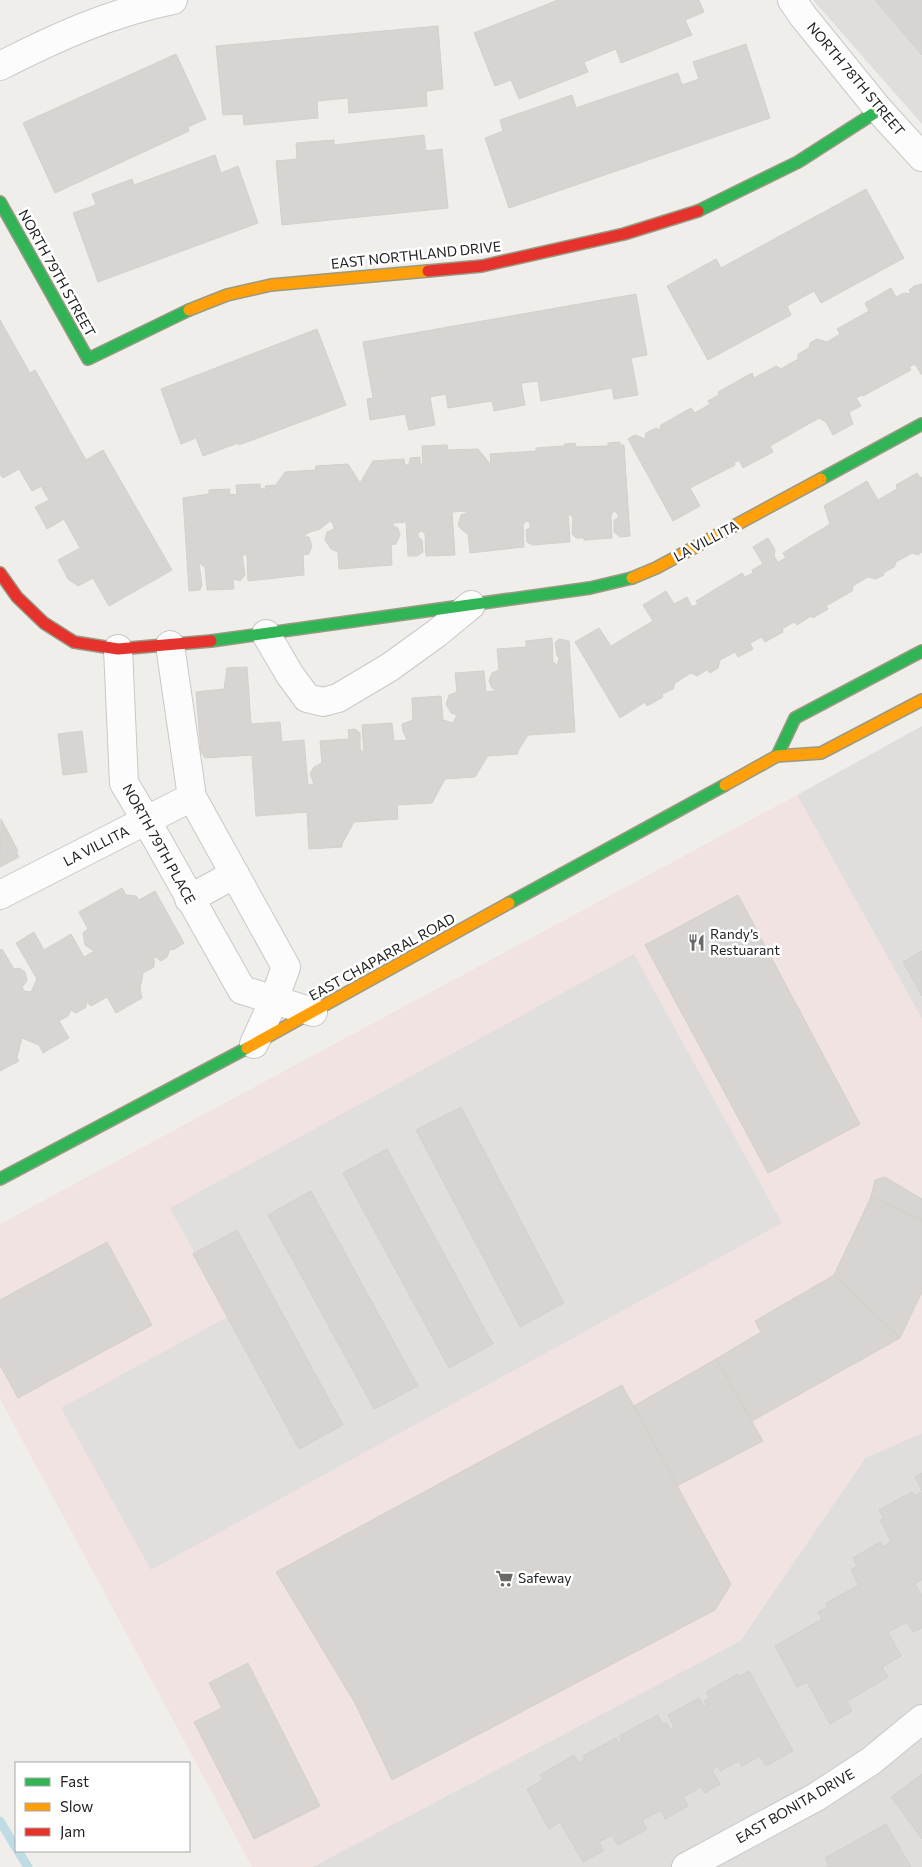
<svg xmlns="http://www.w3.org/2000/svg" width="922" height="1867" font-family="Commissioner,sans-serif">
  <rect width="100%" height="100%" fill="#f0eeeb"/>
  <path fill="#dfdedc" d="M813,0H922V124Z
    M922,726V1019L797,795Z
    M922,1433V1867H312L740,1641L865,1458Z"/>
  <path fill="#f1e3e1" d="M797,795L922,1019V1433L865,1458L740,1641L312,1867H252L0,1399V1224Z"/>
  <path fill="#e0dfde" d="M634,954L782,1223L151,1570L61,1408L229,1316L170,1208Z"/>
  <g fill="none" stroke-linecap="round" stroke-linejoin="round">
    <path stroke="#bfdbe3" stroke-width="9" d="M0,1821L16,1848
      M18,1851L28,1867"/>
  </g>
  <path fill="#d7d4d2" stroke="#d3d0cc" d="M558,0H699L704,12L685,20L692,35L621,63L616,49L584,62L588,72L519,99L511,80L495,86L474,33Z
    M875,0H922V55Z
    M438,26L443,89L426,91L427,106L349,113L348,98L317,101L318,118L244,125L243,114L223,115L216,46Z
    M746,44L770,118L509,208L485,138L503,131L500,120L572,95L576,108L678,73L682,85L699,79L693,62Z
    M176,54L206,119L188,127L189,131L55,193L23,123Z
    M424,135L426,151L442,149L448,208L282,225L276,161L297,159L296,143L334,140V145Z
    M215,155L221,173L238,166L258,223L98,282L73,213L96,205L92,194L132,179L134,185Z
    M866,189L904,258L821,303L814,291L787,306L791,315L708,360L667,286L716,259L721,268Z
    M922,284V374H921L915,364L909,367L911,370L863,396L862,395L856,398L861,406L849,412L853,424L833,435L826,422L819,418L770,446L773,452L743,468L739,460L734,463L735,465L690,488L700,506L673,521L628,439L635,435L645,439L646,433L656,428L660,430L661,425L691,408L695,413L710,404L708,401L719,395L718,392L752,373L754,378L776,366L781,369L798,359V354L809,348L810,343L817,339L827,342L840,334L837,329L869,311L865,303L891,288L896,297L904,293L911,294L909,290L914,286Z
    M636,294L647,355L631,358L638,395L614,399L612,388L541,401L538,381L521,383L525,405L494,411L492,401L448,408L446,394L430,397L435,425L409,430L405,414L370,420L367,399L373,398L363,342Z
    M0,320L30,373L35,370L86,460L103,450L172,570L109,606L93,578L78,586L68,579L58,560L80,548L64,519L47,529L35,507L49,500L41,486L32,491L19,469L3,478L0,474Z
    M317,329L346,405L239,445L238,443L203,456L196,438L181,444L161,389Z
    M620,442V445H624L630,536L620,537L614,532V520L618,518V514L614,511L611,515L612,538L584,540L583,535L582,538H576L572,534L573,518L568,513L570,542L532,545L527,542L526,530L530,528V523L527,521L523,524L524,547L470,553L468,534L462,530L458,525L461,515L466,513V511L452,512L455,555L426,556L425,533L421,531L418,533V537L422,540L423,552L417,556H408L406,522L393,523V526L398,528L400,535L396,544L391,545L392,565L339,569L338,552L331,549L325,540L327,532L334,529L333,524L330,521L320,529L307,533L304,537H309L312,546L309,554L303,555L304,575L248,581L247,555H242L245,575L240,581L233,579L234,589L207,590L205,567L199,563L202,585L200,590L189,591L183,498L209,494V490L230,489L229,494L237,495L236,485L260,484V488L266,490L265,486L276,485L285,472L315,470L316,466L348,464L360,483L373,461L404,459L405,465H409L410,458L420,457V464H423L422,446L447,445L448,450L478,449L491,465L490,454L536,451V448L564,446L565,444L575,443L576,447L608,446V443Z
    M917,473L920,478L922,477V552L918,555L912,553L896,562L894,567L883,573L884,575L876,579L868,577L853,586L852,591L826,606L828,609L813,618L811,616L797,625L794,622L782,629L783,632L765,642L762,637L750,643L753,649L738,657L735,652L720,660L718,668L710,673L707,670L697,676L691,673L675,683L673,689L662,694L663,697L647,706L645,702L620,718L575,642L599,628L611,646L653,621L643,605L666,591L674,604L687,597L692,607L698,604L696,601L742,573L745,577L753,573L752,570L763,564L753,547L768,538L775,550L774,556L778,562L786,558L783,553L830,524L824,506L867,481L878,500L897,489L896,485Z
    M552,638L553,662L557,665L559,658L557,656L555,643L559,639L569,641L575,732L528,735L518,751V754L488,756L475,777L445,779L432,803L397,805L398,819L354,822L342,844V847L309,849L307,812L256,816L252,755L205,758L201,752L196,692L224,689L227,668L247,667L251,724L280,722L282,742L304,740L308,785L314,784L310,774L314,767L322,763L320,741L349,739L348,730L355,729L360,733V749L364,753L362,725L392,723L394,741L407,740L403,731L402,724L413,720L412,698L441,696L443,720L453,723L457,715L451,713L446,704L449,695L457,692L455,673L484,671L486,692L495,691L496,690L492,688L489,681L492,673L499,670L497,649L526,647V641Z
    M82,731L87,772L63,775L58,734Z
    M1,819L18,851L16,852L19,857L0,867Z
    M122,888L126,895L136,896L139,900L155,891L184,943L173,950L170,949L167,957L161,961L154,956V967L143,973L140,989L142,998L116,1013L107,997L91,1006L87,1002L85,1008L76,1013L71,1010L68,1016L59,1021L69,1038L43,1053L39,1045L22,1038L17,1057L19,1061L0,1071V950L2,949L14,969L19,968L25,972L27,981L22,987L24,991L31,992L37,979L16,943L34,932L44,950L71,934L84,957L94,951L85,945L83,933L88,929L79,912Z
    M738,895L860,1124L768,1173L645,945Z
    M922,951V996L903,962Z
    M461,1107L564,1303L520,1327L416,1130Z
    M387,1149L493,1344L449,1368L343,1173Z
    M885,1177L922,1199V1220L871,1197L875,1180Z
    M311,1191L418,1386L374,1409L268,1215Z
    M871,1197L922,1220V1292L900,1338L834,1275Z
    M237,1230L343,1425L299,1449L193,1254Z
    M107,1242L152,1325L18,1398L0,1365V1300Z
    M834,1275L900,1338L752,1421L716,1359L761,1332L755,1321Z
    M716,1359L763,1441L677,1486L634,1406Z
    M622,1385L731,1584L715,1610L392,1780L355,1703L276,1572Z
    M922,1473V1491L915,1477Z
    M912,1492L914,1496L922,1492V1580L915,1584L922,1596V1628L913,1632L907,1622L888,1632L901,1656L882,1667L888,1677L847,1701L852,1711L830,1724L807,1682L797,1687L775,1646L822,1619L818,1612L828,1607L826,1603L859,1585L851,1570L857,1566L853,1558L880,1542L883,1547L891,1542L880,1520L884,1519L879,1510Z
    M248,1663L320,1806L254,1839L194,1722L222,1708L209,1683Z
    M749,1671L793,1751L766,1766L760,1756L742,1766L739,1761L720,1771L718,1766L712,1770L720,1784L705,1793L701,1787L683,1797L688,1806L665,1819L661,1810L642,1820L647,1829L618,1845L612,1835L599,1842L603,1851L583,1862L560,1822L549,1829L527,1789L543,1780L540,1775L574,1755L578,1763L585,1759L583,1756L616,1738L619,1743L622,1741L619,1736L658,1715L663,1724L667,1723L670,1730L674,1727L668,1715L699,1698L704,1707L707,1706L704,1701L709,1698L706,1692L738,1674L739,1677Z
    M922,1774V1839L891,1797Z
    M886,1824L911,1867H826L829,1865L825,1858Z"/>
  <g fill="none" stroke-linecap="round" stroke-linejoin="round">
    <defs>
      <path id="street" d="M792,0L803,16L879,110L922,157
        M0,66C55,38 112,12 173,0
        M266,634L290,675L307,698L323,702L338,698L390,667L437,633L471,605
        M170,645L192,797L286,967L274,1000L254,1044
        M118,649L124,783L146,820L242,990L313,1012
        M0,895L192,797
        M189,899L235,874
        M686,1867L816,1797L871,1761L922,1719"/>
      <path id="fast" d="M0,202L88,359L189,310
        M698,211L798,162L879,110
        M821,479L922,424
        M211,641L590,588L632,578
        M777,756L795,718L922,651
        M509,903L725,785
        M0,1179L247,1048"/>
      <path id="slow" d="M189,310L227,295L271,285L428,271
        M632,578L656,568L821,479
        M725,785L777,756L821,753L922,700
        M247,1048L509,903"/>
      <path id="jam" d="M428,271L482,266L624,234L698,211
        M0,573L17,597L44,623L74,642L118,649L211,641"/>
    </defs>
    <use href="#street" stroke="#c9c8c7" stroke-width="30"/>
    <use href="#fast" stroke="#999a82" stroke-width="14"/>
    <use href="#slow" stroke="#999a82" stroke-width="14"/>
    <use href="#jam" stroke="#999a82" stroke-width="14"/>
    <use href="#street" stroke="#fdfcfc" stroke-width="28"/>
    <use href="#fast" stroke="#30b455" stroke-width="11"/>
    <use href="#slow" stroke="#ff9f0a" stroke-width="11"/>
    <use href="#jam" stroke="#e5322d" stroke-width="11"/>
  </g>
  <defs>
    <symbol id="restaurant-bare" viewBox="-9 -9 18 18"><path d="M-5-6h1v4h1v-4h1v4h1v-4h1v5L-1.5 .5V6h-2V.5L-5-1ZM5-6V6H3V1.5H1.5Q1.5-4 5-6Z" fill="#6a6968" stroke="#fff" stroke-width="2.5" paint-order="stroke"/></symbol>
    <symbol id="supermarket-bare" viewBox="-9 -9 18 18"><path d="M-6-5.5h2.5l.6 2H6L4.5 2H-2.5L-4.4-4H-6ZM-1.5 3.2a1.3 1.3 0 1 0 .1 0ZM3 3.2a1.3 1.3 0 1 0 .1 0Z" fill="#6a6968" stroke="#fff" stroke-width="2.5" paint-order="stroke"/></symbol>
  </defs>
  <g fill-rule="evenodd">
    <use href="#restaurant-bare" x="684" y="930" width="25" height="25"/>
    <use href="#supermarket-bare" x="492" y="1566" width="25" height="25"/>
  </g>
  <g text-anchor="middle" stroke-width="5" stroke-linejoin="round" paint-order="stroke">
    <g font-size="14" fill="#222" stroke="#fff">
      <text transform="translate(856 79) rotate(50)" y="5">NORTH 78TH STREET</text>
      <text transform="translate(416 255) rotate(-6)" y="5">EAST NORTHLAND DRIVE</text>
      <text transform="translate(57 273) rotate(61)" y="5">NORTH 79TH STREET</text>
      <text transform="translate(706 541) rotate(-28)" y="5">LA VILLITA</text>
      <text transform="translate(159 844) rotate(61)" y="5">NORTH 79TH PLACE</text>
      <text transform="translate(96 846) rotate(-27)" y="5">LA VILLITA</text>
      <text transform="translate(382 957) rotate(-29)" y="5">EAST CHAPARRAL ROAD</text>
      <text transform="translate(795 1806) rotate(-30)" y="5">EAST BONITA DRIVE</text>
    </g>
    <g font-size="14" fill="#222" stroke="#fff" text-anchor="start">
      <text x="710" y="939">Randy’s<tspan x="710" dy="16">Restuarant</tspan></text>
      <text x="518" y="1583">Safeway</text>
    </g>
  </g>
  <rect x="15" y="1762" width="175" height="90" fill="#ffffff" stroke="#a7a7a7"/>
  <rect x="25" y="1778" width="25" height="8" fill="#30b455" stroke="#a7a7a7"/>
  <text x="60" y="1787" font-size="15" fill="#222222">Fast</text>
  <rect x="25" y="1803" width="25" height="8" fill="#ff9f0a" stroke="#a7a7a7"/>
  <text x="60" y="1812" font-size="15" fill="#222222">Slow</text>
  <rect x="25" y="1828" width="25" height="8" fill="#e5322d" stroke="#a7a7a7"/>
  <text x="60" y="1837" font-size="15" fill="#222222">Jam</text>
</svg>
